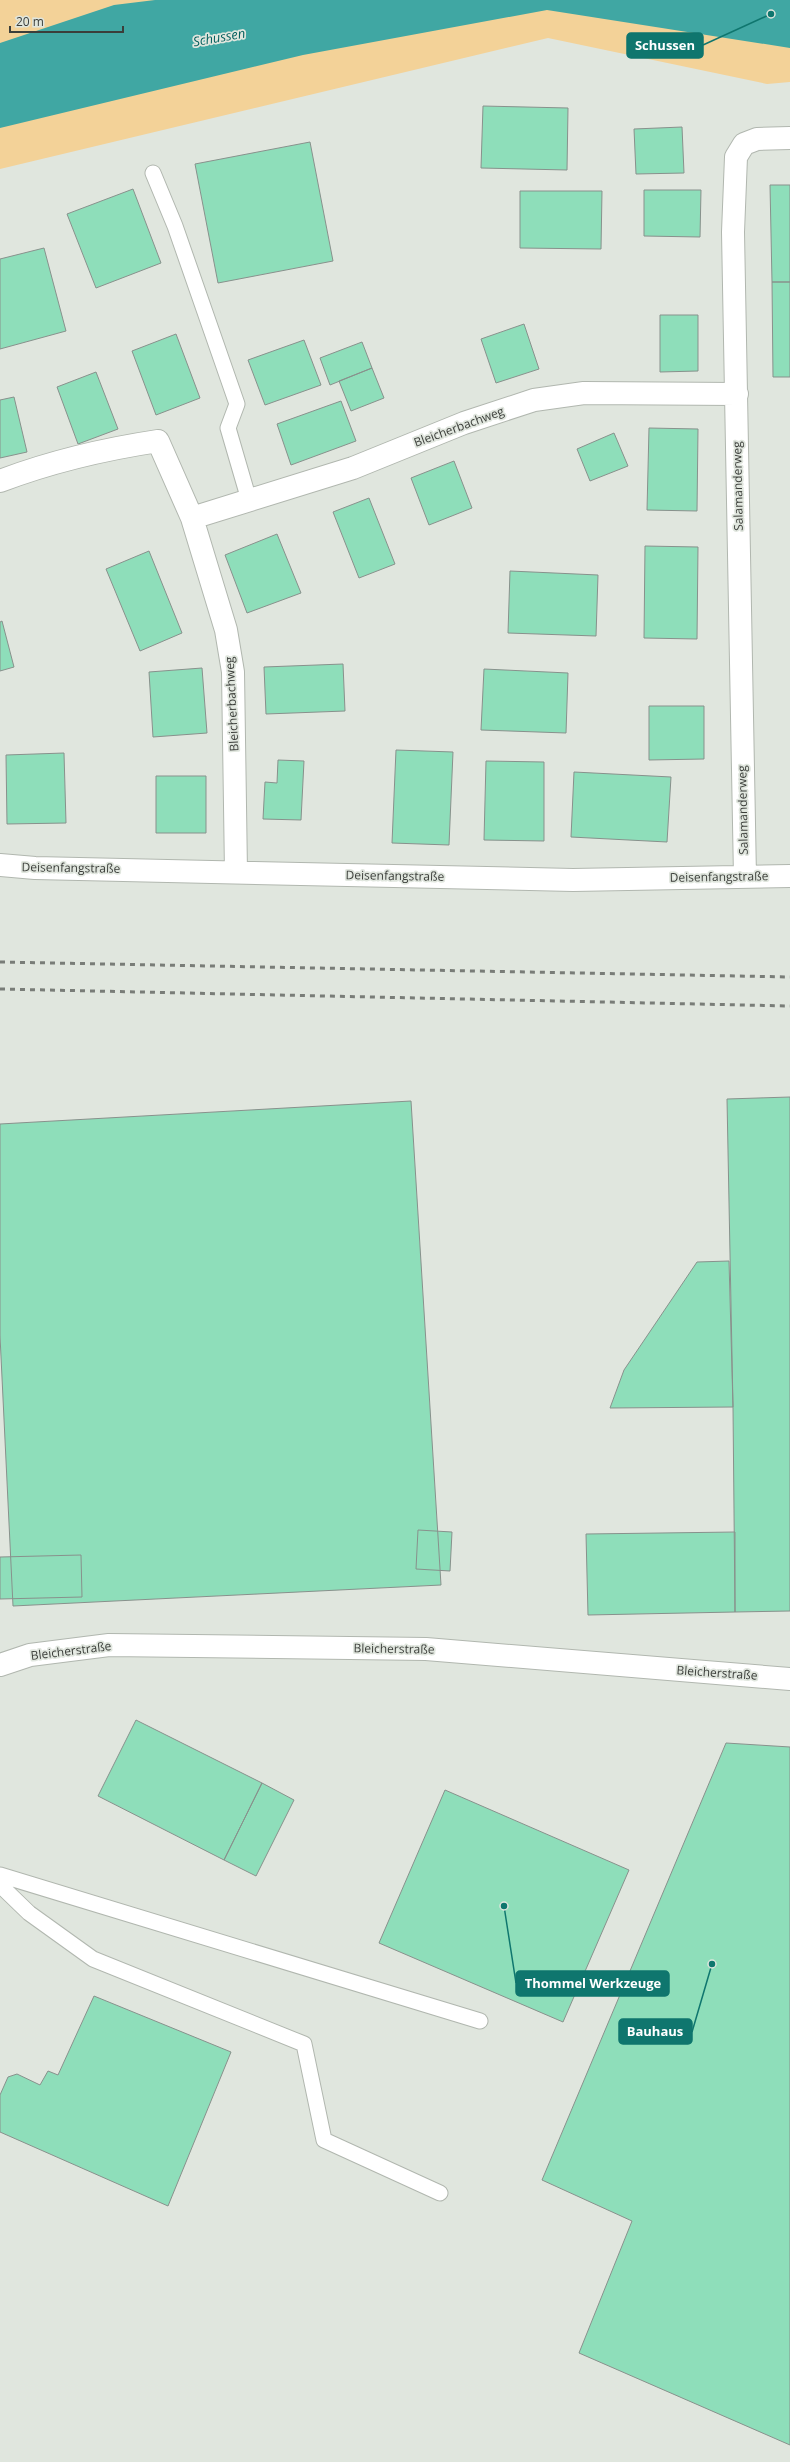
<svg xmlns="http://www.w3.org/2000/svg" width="790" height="2462" font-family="'Open Sans',sans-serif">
  <rect width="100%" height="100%" fill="#e0e6de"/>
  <path fill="#f3d298" d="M0,0H790V82L767,84L548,38L0,169Z"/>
  <path fill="#40a7a3" d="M155,0H790V48L547,10L303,55L0,128V43L114,5Z"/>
  <path fill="#8edeba" stroke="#88918c" d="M483,106L568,108L567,170L481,168Z
    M682,127L684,173L636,174L634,129Z
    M310,142L333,261L218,283L195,164Z
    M770,185H790V282H772Z
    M133,189L161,263L96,288L67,214Z
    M644,190H701L700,237L644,236Z
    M520,191H602L601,249L520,248Z
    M44,248L66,331L0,349V259Z
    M772,282H790V377H773Z
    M660,315H698V371L660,372Z
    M524,324L539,369L496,383L481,339Z
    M176,334L200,398L156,415L132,351Z
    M304,340L321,385L265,405L248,360Z
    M362,342L372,368L330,385L320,358Z
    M372,368L384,398L351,411L339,381Z
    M96,372L118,429L78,444L57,387Z
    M14,397L27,452L0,458V400Z
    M341,401L356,441L291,465L277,424Z
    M649,428L698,429L697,511L647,510Z
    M614,433L628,466L590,481L577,449Z
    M454,461L472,508L429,525L411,478Z
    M369,498L395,564L359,578L333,512Z
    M277,534L301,593L247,613L225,555Z
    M645,546L698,547L697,639L644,638Z
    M149,551L182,633L140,651L106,569Z
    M510,571L598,575L596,636L508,633Z
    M2,621L14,667L0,671V622Z
    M343,664L345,711L266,714L264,667Z
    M202,668L207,733L153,737L149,672Z
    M484,669L568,673L566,733L481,730Z
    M649,706H704V759L649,760Z
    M396,750L453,752L449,845L392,843Z
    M64,753L66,823L7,824L6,755Z
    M278,760L304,761L301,820L263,819L265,782L277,783Z
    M486,761L544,762V841L484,840Z
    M574,772L671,777L667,842L571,837Z
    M156,776H206V833H156Z
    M790,1097V1611L735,1612L733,1407L727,1099Z
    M411,1101L441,1585L13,1606L0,1336V1124Z
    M729,1261L733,1407L610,1408L624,1370L697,1262Z
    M418,1530L452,1532L450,1571L416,1569Z
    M735,1532V1612L588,1615L586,1534Z
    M81,1555L82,1597L0,1599V1557Z
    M136,1720L262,1783L224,1860L98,1796Z
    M726,1743L790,1747V2445L579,2353L632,2221L542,2180Z
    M262,1783L294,1800L256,1876L224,1860Z
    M445,1790L629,1870L563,2022L379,1943Z
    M94,1996L231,2052L168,2206L0,2132V2095L8,2077L17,2074L40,2085L48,2071L58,2075Z"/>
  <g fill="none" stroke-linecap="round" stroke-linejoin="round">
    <defs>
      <path id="lane" d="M153,173L175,226L237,404L228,428L249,500
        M0,1875L480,2021
        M0,1885L29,1913L93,1959L304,2044L324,2140L440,2193"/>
      <path id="street" d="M0,481C50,462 105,449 158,441L192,518L353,468L464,423L534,400L584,393L737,394
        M192,518L226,630L233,672L236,872
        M0,865L35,868L573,880L790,876
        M745,877L733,232L736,157L744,144L757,139L790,138
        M0,1665L30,1655L109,1645L426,1649L790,1679"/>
    </defs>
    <use href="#lane" stroke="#b1b7af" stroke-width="17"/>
    <use href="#street" stroke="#b1b7af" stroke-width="24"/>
    <use href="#lane" stroke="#fff" stroke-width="15"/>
    <use href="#street" stroke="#fff" stroke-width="22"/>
    <path stroke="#797d78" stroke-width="3" stroke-dasharray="5 5" stroke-linecap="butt" d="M0,962L790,977
      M0,989L790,1006"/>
  </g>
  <g text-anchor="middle" stroke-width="3.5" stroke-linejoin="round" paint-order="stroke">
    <g font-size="12" fill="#3b3e3a" stroke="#e0e6de">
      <text transform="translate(459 427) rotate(-20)" y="4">Bleicherbachweg</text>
      <text transform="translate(738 486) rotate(-91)" y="4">Salamanderweg</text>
      <text transform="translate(232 704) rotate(-93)" y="4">Bleicherbachweg</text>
      <text transform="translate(743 810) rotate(-91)" y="4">Salamanderweg</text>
      <text transform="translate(71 868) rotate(1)" y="4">Deisenfangstraße</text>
      <text transform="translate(395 876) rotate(1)" y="4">Deisenfangstraße</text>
      <text transform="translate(719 877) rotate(-1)" y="4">Deisenfangstraße</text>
      <text transform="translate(394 1649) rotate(1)" y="4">Bleicherstraße</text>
      <text transform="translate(71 1651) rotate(-7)" y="4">Bleicherstraße</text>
      <text transform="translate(717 1673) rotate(4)" y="4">Bleicherstraße</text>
    </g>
    <g font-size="13" font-style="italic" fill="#035f5d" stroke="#e0e6de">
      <text transform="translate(219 37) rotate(-10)" y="5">Schussen</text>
    </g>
  </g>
  <path fill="none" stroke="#0f766e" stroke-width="1.5" d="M771 14L703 45M504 1906L516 1983M712 1964L692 2032"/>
  <g fill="#0f766e" stroke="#e0e6de" stroke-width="1.5">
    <circle cx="771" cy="14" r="4"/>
    <circle cx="504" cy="1906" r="4"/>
    <circle cx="712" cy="1964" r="4"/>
  </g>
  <g fill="#0f766e" stroke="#0f766e" stroke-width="1.5">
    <rect x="627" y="33" width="76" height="25" rx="4"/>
    <rect x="516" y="1971" width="153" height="25" rx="4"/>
    <rect x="619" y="2019" width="73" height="25" rx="4"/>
  </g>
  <g font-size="13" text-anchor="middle" font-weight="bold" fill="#fff">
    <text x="665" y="50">Schussen</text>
    <text x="593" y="1988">Thommel Werkzeuge</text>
    <text x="655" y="2036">Bauhaus</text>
  </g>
  <path d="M10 26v6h113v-6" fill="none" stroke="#3b3e3a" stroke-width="2"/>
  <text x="16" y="26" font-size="12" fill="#3b3e3a" stroke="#e0e6de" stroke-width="3" paint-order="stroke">20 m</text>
</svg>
